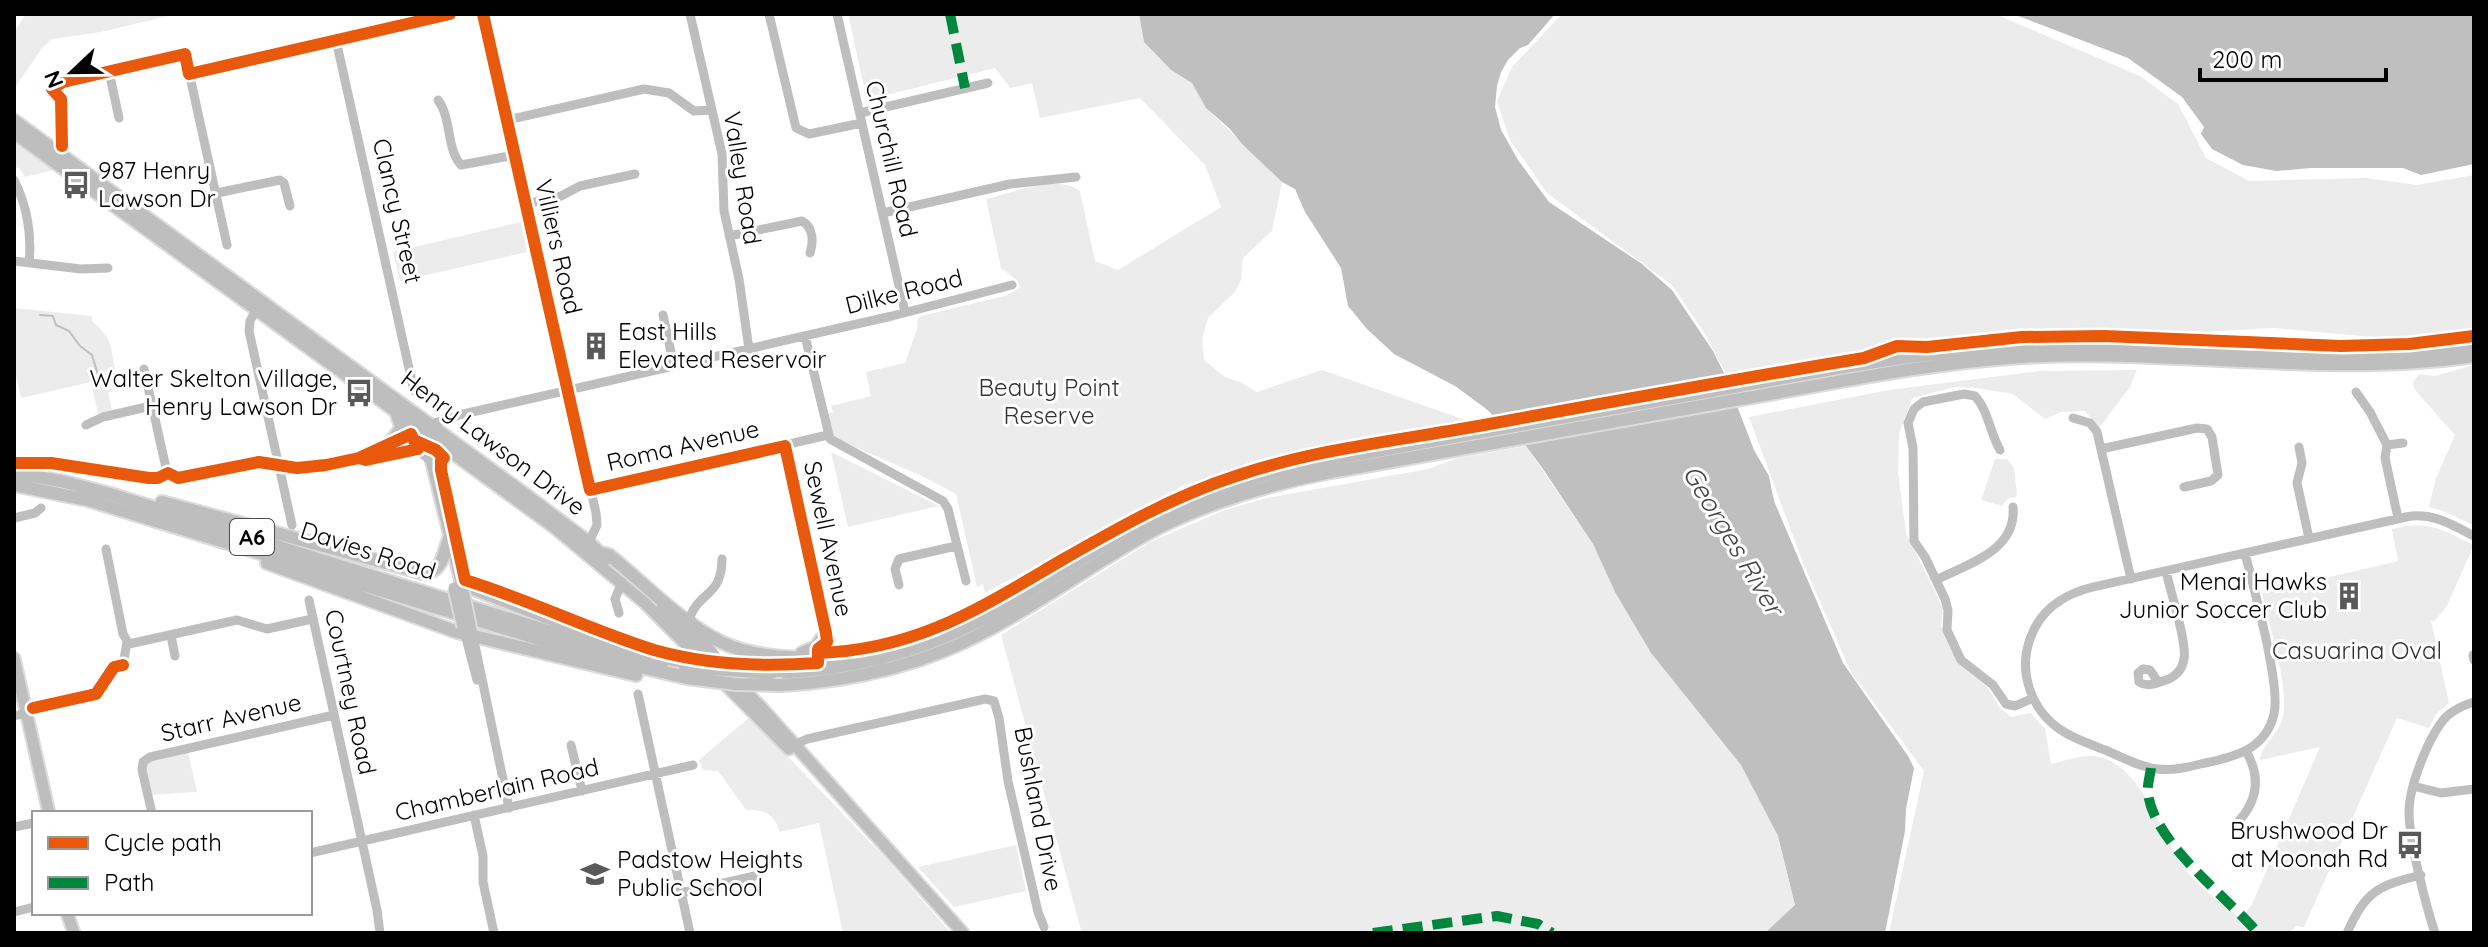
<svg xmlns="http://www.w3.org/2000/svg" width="2488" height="947" font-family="Quicksand,sans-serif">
  <rect width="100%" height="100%" fill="#fff"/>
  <path fill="#ececec" d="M26,14H176L101,32L52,39L42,48L14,89V32Z
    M848,14H1139L1144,42L1171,70L1192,83L1206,108L1282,182L1272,231L1243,258L1241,280L1235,292L1208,318L1202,339L1204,360L1225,377L1240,382L1257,392L1322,370L1471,422L1388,436L1184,485L985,593L983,584L977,587L956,494L922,476L834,438L828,414L833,412L831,406L871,396L866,372L905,363L918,326L917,320L921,316L1005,296L1020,288L1018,281L1001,268L986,199C1012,193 1058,174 1080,191L1095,261L1118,270L1221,207L1205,165L1140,98L1040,118L1032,83L1010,88L995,68L867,100Z
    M1562,14H1995L2140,76L2178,104L2206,158L2249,181L2366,178L2417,185L2474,175V329L2405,340L2274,328L2153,335L2059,332L1920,344L1887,340L1854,357L1726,374L1705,334L1672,285L1547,193L1510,140L1497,101L1512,67Z
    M14,142L53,170L25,177L19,168L14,167Z
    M521,222L527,252L400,281L393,252Z
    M14,308L92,316V321C113,340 110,343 115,370L108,369V384L113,391L108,393L112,410L98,414L91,382L21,398L14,366Z
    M2474,365V526L2443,511L2429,507L2436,478L2455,435L2415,390L2413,383L2419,374L2435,376Z
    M2137,370L2130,387L2099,428L2085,411L2061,412L2045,419L2013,394L1976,388L1955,387L1912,398L1899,434L1898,472L1906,533L1943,608L1941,626L1958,663L1987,687L2000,708L2011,717L2031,713L2045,729L2051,764C2063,761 2081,755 2094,756C2142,761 2162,840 2189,874C2203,891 2224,905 2241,919L2252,904L2320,747L2260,760C2262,745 2279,734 2283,716C2289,685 2269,626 2262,593L2398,561L2392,529C2428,520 2441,529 2474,545L2447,606L2434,622L2431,620L2449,703L2436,714L2429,728L2397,718L2304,927L2296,926L2289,933H1889L1924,771L1851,672L1803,563L1749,417L1889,390L2040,371Z
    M1526,446L1593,544L1615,592L1651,653L1741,765L1778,836L1795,906L1765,933H1078L1081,930L1001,635L1150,542L1225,510L1267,498L1428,469L1458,458Z
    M831,452L939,506L848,527Z
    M1995,459H2007L2014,468L2017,494L2016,497L2007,499L2002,506L1981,500Z
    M750,717L888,861L951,933H843L819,823L780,832C774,814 765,809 746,810L718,771L703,770L699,760Z
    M188,752L197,792L151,795L145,769L148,762Z
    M1016,845L1026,891L954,907L918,867Z"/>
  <path fill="#bfbfbf" d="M1139,14H1555L1528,45L1520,48L1508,60L1501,72L1497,86L1495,107L1501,130L1518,160L1549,202L1642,264L1672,290L1713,351L1725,375L1754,450L1769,476L1774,501L1843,663L1908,756L1914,768L1906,809L1905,831L1885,933H1765L1795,905L1778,836L1741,765L1651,653L1615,592L1593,544L1543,469L1526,446L1485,408L1455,386L1394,354L1367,329L1348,306L1341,268L1305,212L1295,189L1282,182L1243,145L1229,128L1206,108L1192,83L1171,70L1144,42Z
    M2013,14H2474V164L2421,175L2403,168H2311L2276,171L2243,165L2212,149L2201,134L2204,127L2182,97L2128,58Z"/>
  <path fill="#fff" d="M1731,380L1742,406L1520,446L1494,422Z"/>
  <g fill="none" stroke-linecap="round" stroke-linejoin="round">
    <path stroke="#bfbfbf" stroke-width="2" d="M40,315L53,316L56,325L69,331L80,346L92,355L98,375"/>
    <defs>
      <path id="major" d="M14,120L524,493L589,542L607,559
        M14,133L555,528L645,603L789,749
        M422,434L428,447L463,590
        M386,447L401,428L396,413
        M662,607L760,706L963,933
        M14,658L49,813
        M67,913L74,933"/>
      <path id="highway" d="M14,473L61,481L110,494L570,638L678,665
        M14,485L88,500L594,656L687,678
        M162,502L423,573C443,572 443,554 449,539
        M601,553L609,555C645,584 679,621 721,642C761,662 830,660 873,653
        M267,563L457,632L636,675
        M461,584L571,627L642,651
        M802,653L816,647L826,633
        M772,673C845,671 916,654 981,620C1042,588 1097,545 1159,515C1210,490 1264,473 1320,462C1450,437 1581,414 1712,391C1807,374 1902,354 1998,348C2157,337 2316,368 2474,345
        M782,685C853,681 923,665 986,631C1045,600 1099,559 1158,528C1213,500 1271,484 1331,472C1468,448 1605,424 1741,399C1834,383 1927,363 2022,357C2173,348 2323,378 2474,356"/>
    </defs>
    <use href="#major" stroke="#dbdbdb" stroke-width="15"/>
    <use href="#highway" stroke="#dbdbdb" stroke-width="16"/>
    <path stroke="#bebebe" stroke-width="9" d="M483,14L596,513L597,525L589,542
      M690,14L722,154L724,211L739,279L749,349
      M769,14L796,128L809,134L862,123
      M837,14L905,312
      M336,40L414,391
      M109,72L119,118
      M189,74L450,14
      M52,89L63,82L185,54L227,245
      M438,100C452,119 446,148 461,165L515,155
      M860,113L988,83
      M507,120L644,89L669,93L694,111L712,110
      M14,180C27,205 32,235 29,263
      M217,193L280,180L284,183L290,206
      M526,204L561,196L580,186L635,174
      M883,213L1010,184L1076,177
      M729,236L802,221C813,227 814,241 810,253
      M14,261L81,269L108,268
      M258,306L250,321L249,331L292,525
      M663,315L674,366
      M805,336L830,439L943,501L948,509L966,581
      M144,369L166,468L174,478L259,462L297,468L326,465L359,458L420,430
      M2356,392L2370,412L2387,445L2385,458L2398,518
      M2073,418L2090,423L2097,432L2131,579
      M432,424L459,415L892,316L1012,285
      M86,425L103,417L151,406
      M2387,445L2403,443
      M785,446L827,642
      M2299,447L2302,463L2297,483L2309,538
      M2101,449L2197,428L2207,429L2212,437L2218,475L2211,481L2184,487
      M2000,450C1990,433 1988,410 1975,396L1964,394L1923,402L1914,409L1908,423L1913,448L1914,541L1925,557L1945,599L1948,610L1947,630L1961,660L1993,685L2006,704L2015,706L2033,698
      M370,459L416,449L430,460
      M590,490L828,435
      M14,518L35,513L41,508
      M106,549L123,634L129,644L237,620L267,629L312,619
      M2245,553C2253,586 2281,685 2274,714C2266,749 2235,757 2205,763C2189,767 2173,771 2157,769C2139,767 2122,757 2105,750C2090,744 2074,739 2061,730C2031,710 2018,672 2030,639C2040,610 2064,594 2093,587L2406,517C2432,512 2451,524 2474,536
      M1936,580C1967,564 2017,551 2013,507
      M899,585L895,569L899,559L956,546
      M309,600L377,910L380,933
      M619,613L615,599L622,582
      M465,634L477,680
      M171,636L175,656
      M473,636L509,808
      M2473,655L2474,660
      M721,662L696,631L690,617C700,591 722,596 722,559
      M123,665L127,642
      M2158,682L2150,670L2143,669L2138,673L2139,682C2147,687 2154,684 2163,681C2174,678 2182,671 2184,659C2187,641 2170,591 2166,571
      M638,694L690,933
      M14,716L26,713
      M571,745L582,791
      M789,747L807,739L985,699L994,701L999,718L1008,781L1038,912L1044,927
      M2413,786L2441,793L2474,789
      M152,813L142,770L143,762L150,757L334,715
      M474,815L483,856V882L494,933
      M2237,823C2258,801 2261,777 2246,751
      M14,827L34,823
      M310,853L693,765
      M681,893L759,875
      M14,912L34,907
      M2347,933C2366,891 2377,886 2421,875
      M2435,933C2426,906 2409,841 2409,812C2409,787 2429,734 2447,716C2455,709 2464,705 2474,702"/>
    <use href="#major" stroke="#bebebe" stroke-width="11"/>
    <use href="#highway" stroke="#bebebe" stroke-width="12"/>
    <defs>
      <path id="major-bridge" d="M454,588L463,627
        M463,590L471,630"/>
      <path id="highway-bridge" d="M669,659L693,664
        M685,667L772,673
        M687,678L736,684L782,685"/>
    </defs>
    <use href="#major-bridge" stroke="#dbdbdb" stroke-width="15" stroke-linecap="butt"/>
    <use href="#highway-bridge" stroke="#dbdbdb" stroke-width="16" stroke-linecap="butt"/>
    <use href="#major-bridge" stroke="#bebebe" stroke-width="11"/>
    <use href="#highway-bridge" stroke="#bebebe" stroke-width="12"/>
    <path stroke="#00873e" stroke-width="10" stroke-dasharray="20 10" stroke-linecap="butt" d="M950,14L965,88
      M2151,768C2150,776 2147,785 2148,793C2153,842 2227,897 2258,933
      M1373,933L1497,916L1538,924L1552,933"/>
    <defs>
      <path id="cycleway" d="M62,146L61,99L52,89L63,82L185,54L189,74L450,14
        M416,441L436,450L444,458L441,460V470L465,580C530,600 590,630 654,650C707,665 763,667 818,663V649L827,642L826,633L785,446L590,490L483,14
        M14,463H51L149,478H158L168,473L178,478L259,462L297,468L326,465L359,458L411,434L418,449L366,460L359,458
        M818,653C917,650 980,608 1062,560C1118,528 1174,496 1236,476C1316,449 1401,440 1484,425C1610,402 1737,379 1864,358L1897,346L1927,347L2022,337L2104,336L2341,346L2409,344L2474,336
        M33,708L96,694L114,667L123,665"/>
    </defs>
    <use href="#cycleway" stroke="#fff" stroke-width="17"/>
    <use href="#cycleway" stroke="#e8590c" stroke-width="12"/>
  </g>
  <defs>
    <symbol id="bus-bare" viewBox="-9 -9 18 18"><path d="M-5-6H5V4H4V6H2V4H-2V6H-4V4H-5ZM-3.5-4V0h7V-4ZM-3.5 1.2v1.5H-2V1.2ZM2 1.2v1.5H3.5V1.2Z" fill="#595959" stroke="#fff" stroke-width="2.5" paint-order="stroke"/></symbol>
    <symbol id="building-bare" viewBox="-9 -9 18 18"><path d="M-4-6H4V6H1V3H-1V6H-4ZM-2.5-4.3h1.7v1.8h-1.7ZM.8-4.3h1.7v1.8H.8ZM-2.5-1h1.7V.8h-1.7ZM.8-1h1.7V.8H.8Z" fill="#595959" stroke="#fff" stroke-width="2.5" paint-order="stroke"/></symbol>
    <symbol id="school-bare" viewBox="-9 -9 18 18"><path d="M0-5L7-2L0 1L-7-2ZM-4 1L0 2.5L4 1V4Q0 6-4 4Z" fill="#595959" stroke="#fff" stroke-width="2.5" paint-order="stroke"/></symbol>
  </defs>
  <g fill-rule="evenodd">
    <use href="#bus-bare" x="56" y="165" width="40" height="40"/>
    <use href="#building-bare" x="576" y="326" width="40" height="40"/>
    <use href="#bus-bare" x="339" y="373" width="40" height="40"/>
    <use href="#building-bare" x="2329" y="576" width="40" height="40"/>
    <use href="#bus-bare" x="2390" y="825" width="40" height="40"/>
    <use href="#school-bare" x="575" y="854" width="40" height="40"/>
  </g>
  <g text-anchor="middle" stroke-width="6" stroke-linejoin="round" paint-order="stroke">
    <rect fill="#fff" stroke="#4c4c4c" stroke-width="2" x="230" y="519" width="44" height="36" rx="6"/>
    <g font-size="22" font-weight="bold" fill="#000">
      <text x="252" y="545">A6</text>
    </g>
    <g font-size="24" fill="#000" stroke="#fff">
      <text transform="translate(891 159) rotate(77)" y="8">Churchill Road</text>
      <text transform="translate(742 178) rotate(81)" y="8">Valley Road</text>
      <text transform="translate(397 211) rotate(77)" y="8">Clancy Street</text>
      <text transform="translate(558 247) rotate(77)" y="8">Villiers Road</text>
      <text transform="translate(904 292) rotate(-14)" y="8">Dilke Road</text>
      <text transform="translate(493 443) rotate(37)" y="8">Henry Lawson Drive</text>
      <text transform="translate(683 446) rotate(-13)" y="8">Roma Avenue</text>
      <text transform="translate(828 539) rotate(78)" y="8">Sewell Avenue</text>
      <text transform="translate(368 551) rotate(18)" y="8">Davies Road</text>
      <text transform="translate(350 692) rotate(78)" y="8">Courtney Road</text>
      <text transform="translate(231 718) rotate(-13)" y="8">Starr Avenue</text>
      <text transform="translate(497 790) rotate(-13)" y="8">Chamberlain Road</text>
      <text transform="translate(1038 809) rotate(79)" y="8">Bushland Drive</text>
    </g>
    <g font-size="24" fill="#000" stroke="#fff" text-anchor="start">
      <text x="98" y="179">987 Henry<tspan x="98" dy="28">Lawson Dr</tspan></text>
      <text x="618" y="340">East Hills<tspan x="618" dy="28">Elevated Reservoir</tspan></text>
      <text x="337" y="387" text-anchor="end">Walter Skelton Village,<tspan x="337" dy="28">Henry Lawson Dr</tspan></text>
      <text x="2327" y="590" text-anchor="end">Menai Hawks<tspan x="2327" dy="28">Junior Soccer Club</tspan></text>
      <text x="2388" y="839" text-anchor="end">Brushwood Dr<tspan x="2388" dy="28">at Moonah Rd</tspan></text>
      <text x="617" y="868">Padstow Heights<tspan x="617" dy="28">Public School</tspan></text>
    </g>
    <g font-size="24" fill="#333" stroke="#fff">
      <text x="1049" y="396">Beauty Point<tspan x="1049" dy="28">Reserve</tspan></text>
      <text x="2357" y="659">Casuarina Oval</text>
    </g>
    <g font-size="26" font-style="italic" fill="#444" stroke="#fff">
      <text transform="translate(1733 540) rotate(59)" y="9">Georges River</text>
    </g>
  </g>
  <rect width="2488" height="947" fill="none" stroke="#000000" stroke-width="32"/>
  <rect x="32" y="811" width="280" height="104" fill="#ffffff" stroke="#999999" stroke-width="2"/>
  <rect x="48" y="837" width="40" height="12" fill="#e8590c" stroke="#999999" stroke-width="2"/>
  <text x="104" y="851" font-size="24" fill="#000000">Cycle path</text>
  <rect x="48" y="877" width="40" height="12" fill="#00873e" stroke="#999999" stroke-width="2"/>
  <text x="104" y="891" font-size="24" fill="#000000">Path</text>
  <g transform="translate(72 72) rotate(248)" stroke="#ffffff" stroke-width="6" paint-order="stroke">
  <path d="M0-6L14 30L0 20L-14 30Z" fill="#000000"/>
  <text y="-12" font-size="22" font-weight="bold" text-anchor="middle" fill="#000000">N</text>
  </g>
  <path d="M2200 68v12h186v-12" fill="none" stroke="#000000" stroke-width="4"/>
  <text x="2212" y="68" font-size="24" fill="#000000" stroke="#ffffff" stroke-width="6" paint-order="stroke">200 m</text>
</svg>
